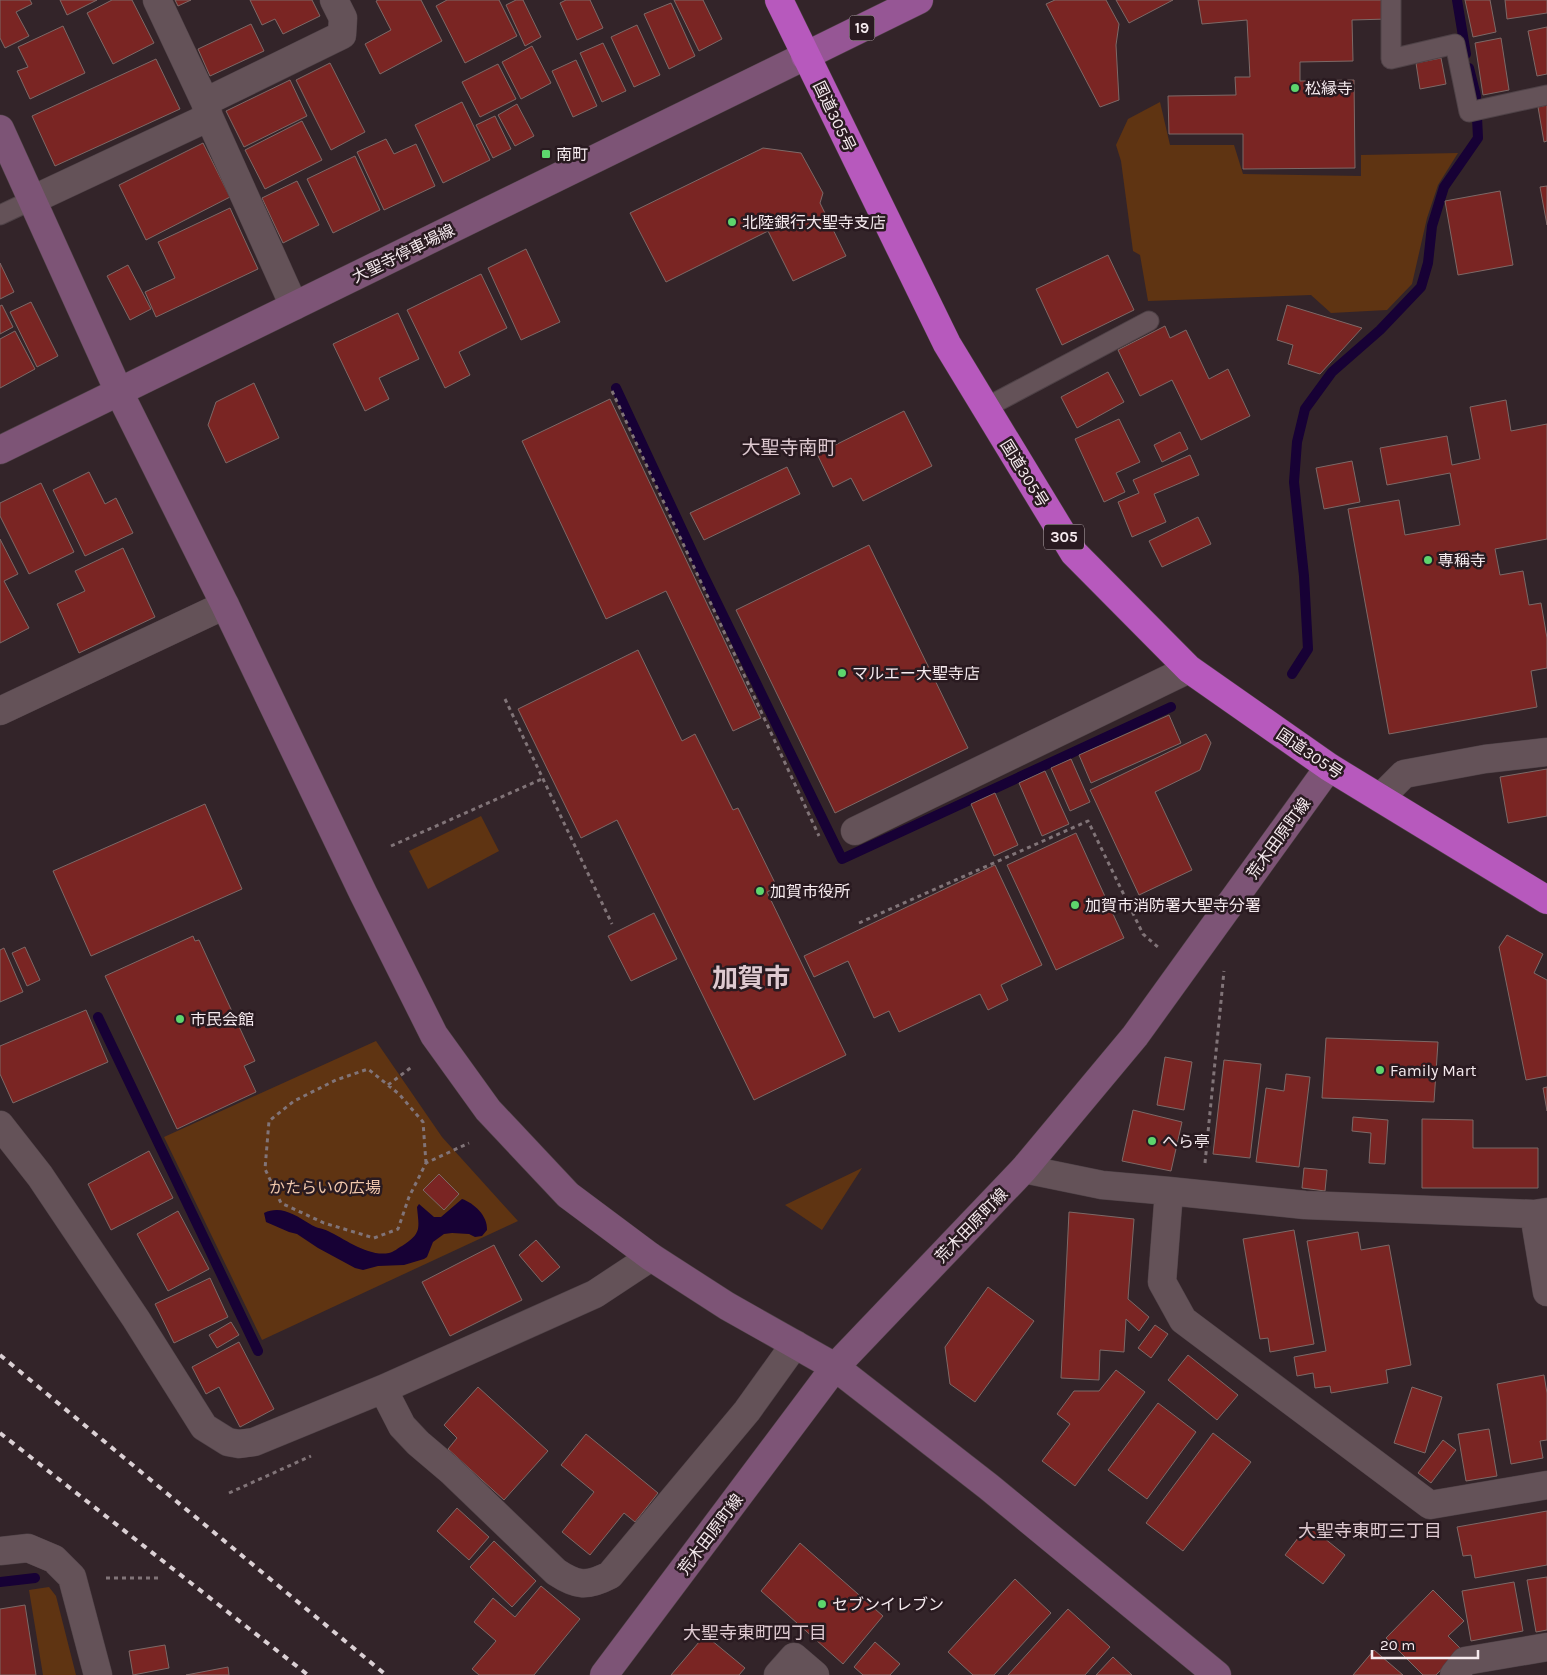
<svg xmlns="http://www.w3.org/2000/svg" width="1547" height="1675" font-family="Karla,'Noto Sans JP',sans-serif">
  <rect width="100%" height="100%" fill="#332429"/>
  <path fill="#5f3412" d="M1160,102L1170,145H1234L1243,174L1361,176V155L1458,153L1438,185L1427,218L1412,284L1387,310L1331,313L1311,295L1148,301L1140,255L1133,251L1121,161L1116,145L1128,119Z
    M481,816L499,851L428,889L409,851Z
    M376,1041L442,1137L518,1221L262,1340L164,1137Z
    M862,1168L822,1230L785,1205Z
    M49,1587L56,1596L76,1675H43L29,1590Z"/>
  <path fill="#170135" d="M462,1199C474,1203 488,1216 487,1230L482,1236L475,1237L469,1234L452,1233L444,1234L433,1242L427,1257L424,1259L404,1265L378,1266L363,1270L355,1268L318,1248L297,1234L289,1232L266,1222L264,1213C281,1205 295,1215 310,1224C315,1228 322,1228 328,1231C345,1239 368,1257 389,1253C394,1252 398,1248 402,1246C422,1233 419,1229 417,1207L419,1204L434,1217H441Z"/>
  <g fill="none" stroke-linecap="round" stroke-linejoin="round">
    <path stroke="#170135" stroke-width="10" d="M1457,0L1466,54
      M616,388L699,566L842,859L1171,707
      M1292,674L1308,649L1304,576L1294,482L1297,442L1305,409L1332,372L1380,330L1421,287L1428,263L1432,226L1444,187L1478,138L1476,96L1469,68
      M98,1017L258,1351
      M0,1582L35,1578"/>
  </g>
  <path fill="#7a2523" stroke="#7d6967" d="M0,0H30L32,4L16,12L29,36L5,48L0,38Z
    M60,0H97L67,15Z
    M112,0H132L154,43L113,64L87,13Z
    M175,0H191L178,6Z
    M250,0H312L320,16L283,34L275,19L262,25Z
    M378,0H421L442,41L380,74L365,44L391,30L376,1Z
    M447,0H499L517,36L465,63L436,6Z
    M516,0H523L541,37L525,46L506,5Z
    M566,0H590L603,28L577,40L560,3Z
    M674,0H703L722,39L699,51Z
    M1055,0H1106L1119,24L1116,45L1119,100L1100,107L1046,4Z
    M1116,0H1173L1129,23Z
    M1198,0H1388V19L1352,20L1353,61L1300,62V81L1354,80L1355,168L1243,169V134H1169L1168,96L1236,95L1235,77H1250L1247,20L1202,24Z
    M1465,0H1490L1496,32L1473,37Z
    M1505,0H1547V13L1507,19Z
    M671,3L695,56L669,69L644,14Z
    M251,24L264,51L210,76L198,49Z
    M637,25L660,75L634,87L611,37Z
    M63,26L85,73L30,99L17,71L28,67L18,47Z
    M1547,27V74L1537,76L1528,31Z
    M1501,38L1509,90L1483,95L1475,43Z
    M603,43L626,91L602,102L580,53Z
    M532,46L551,83L521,99L502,62Z
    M1441,58L1446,84L1420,89L1416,63Z
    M156,59L180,109L55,166L32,116Z
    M576,60L597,106L573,117L552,71Z
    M330,63L365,132L331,150L296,80Z
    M498,64L516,99L480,117L462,82Z
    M290,80L307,116L244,147L226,111Z
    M462,102L490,160L443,183L415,125Z
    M517,104L534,136L515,146L498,115Z
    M1547,105V141L1544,142L1538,107Z
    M495,116L511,149L493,158L476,125Z
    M302,121L322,160L265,189L245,150Z
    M386,139L394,154L416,144L435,186L384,210L357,152Z
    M203,143L230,197L146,240L119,185Z
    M763,148L801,153L823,193L820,203L846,256L793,281L768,231L666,282L630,213Z
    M355,156L380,210L333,233L307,179Z
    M297,181L319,225L283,243L262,198Z
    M1547,186V225L1540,187Z
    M1500,191L1513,265L1458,275L1445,201Z
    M230,208L258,269L156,317L145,292L175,278L158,242Z
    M526,249L560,322L521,340L488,268Z
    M1108,255L1134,310L1062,345L1036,289Z
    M0,263L14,292L0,299Z
    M128,265L151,309L130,320L107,276Z
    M481,274L507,328L459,352L470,375L445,388L407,310Z
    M31,302L58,356L37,367L10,312Z
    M2,305L13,327L0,334V306Z
    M1287,305L1362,328L1320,374L1288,364L1293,345L1277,340Z
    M398,313L419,359L379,378L389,399L365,411L333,344Z
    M1165,326L1170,338L1186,330L1209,379L1228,369L1250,416L1201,440L1172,380L1140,396L1118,350Z
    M15,331L35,369L0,388V339Z
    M1108,372L1124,402L1077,428L1061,397Z
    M254,383L279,438L226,463L208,425L216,402Z
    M610,399L761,718L733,731L666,591L606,619L522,441Z
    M1506,400L1511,431L1547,424V539L1495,549L1500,575L1523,571L1529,605L1541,603L1547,638V668L1531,671L1537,707L1389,734L1348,509L1399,500L1405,535L1460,525L1450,473L1387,485L1380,448L1447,436L1452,465L1480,459L1470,407Z
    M904,411L932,466L863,501L851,478L833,487L817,454Z
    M1119,419L1140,462L1116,473L1125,492L1104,502L1075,439Z
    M1180,432L1188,449L1162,462L1154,445Z
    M1190,455L1199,475L1154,494L1166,522L1132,537L1118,502L1139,493L1133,480Z
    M1352,461L1360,502L1324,509L1316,468Z
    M787,467L800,494L704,540L690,513Z
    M89,472L105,504L116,498L133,533L85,556L53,490Z
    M41,483L74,552L29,574L0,516V503Z
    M1198,517L1211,544L1162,567L1149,541Z
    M0,539L18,574L4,581L29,628L0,643Z
    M869,545L968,748L835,813L736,610Z
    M123,548L155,617L79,653L57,604L85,591L75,571Z
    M638,650L682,741L695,734L733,810L738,808L777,887L767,892L846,1055L754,1100L617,820L581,838L518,709Z
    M1169,715L1181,743L1091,783L1079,755Z
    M1206,734L1211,743L1200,770L1155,792L1192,870L1139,895L1090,790Z
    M1071,759L1090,802L1070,811L1051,768Z
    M1547,769V816L1508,823L1500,777Z
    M1045,771L1069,824L1042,836L1019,783Z
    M995,793L1018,845L994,856L971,804Z
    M205,804L242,889L91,956L53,871Z
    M1076,833L1124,938L1056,970L1007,865Z
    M995,865L1042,965L1001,985L1008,1000L988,1010L980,994L899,1032L889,1011L874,1018L848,961L814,977L804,956Z
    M654,913L677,959L631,981L608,936Z
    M1507,935L1543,954L1534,973L1547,980V1076L1526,1080L1499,947Z
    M193,936L195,941L199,940L255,1061L244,1066L256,1092L177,1129L105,976Z
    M25,947L40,980L27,986L12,953Z
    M4,948L23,992L0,1002V950Z
    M86,1010L108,1062L13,1103L0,1074V1046Z
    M1326,1038L1438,1042L1434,1102L1322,1098Z
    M1165,1057L1192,1062L1184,1110L1157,1105Z
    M1224,1060L1261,1064L1250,1158L1213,1154Z
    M1286,1074L1310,1077L1299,1167L1256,1162L1266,1088L1284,1091Z
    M1547,1087V1111L1543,1088Z
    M1133,1110L1182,1122L1171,1171L1122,1161Z
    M1353,1117L1388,1120L1385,1164L1369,1163L1371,1133L1352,1131Z
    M1422,1119L1473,1120V1148H1538V1188H1422Z
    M149,1151L173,1198L111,1230L88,1184Z
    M1304,1168L1327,1170L1325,1191L1302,1188Z
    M439,1174L459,1194L444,1210L423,1190Z
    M178,1211L209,1269L168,1291L137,1234Z
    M1069,1212L1134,1219L1128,1299L1149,1317L1139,1331L1126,1319L1124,1352L1100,1350L1099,1380L1061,1378Z
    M1294,1230L1314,1344L1270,1352L1268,1338L1260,1339L1243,1239Z
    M1358,1232L1361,1250L1389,1245L1411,1365L1386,1370L1388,1383L1331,1393L1330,1386L1315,1388L1313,1373L1297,1376L1294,1357L1326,1351L1307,1241Z
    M536,1240L560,1267L542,1282L519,1255Z
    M494,1245L522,1300L450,1336L422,1282Z
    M210,1278L228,1317L174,1343L155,1304Z
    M988,1287L1034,1321L975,1402L950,1384L945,1347Z
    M231,1322L239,1335L217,1348L209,1335Z
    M1155,1325L1168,1334L1151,1358L1138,1348Z
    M239,1342L274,1409L240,1427L219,1387L206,1394L192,1367Z
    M1188,1355L1238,1395L1217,1420L1168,1380Z
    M1116,1370L1145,1392L1075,1486L1042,1461L1070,1424L1057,1414L1074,1391H1099Z
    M1544,1375L1547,1393V1440L1540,1441L1543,1458L1511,1464L1497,1384Z
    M478,1387L548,1451L504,1500L448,1449L457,1438L444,1425Z
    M1412,1387L1442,1397L1425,1453L1394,1443Z
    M1158,1403L1196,1432L1147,1499L1108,1470Z
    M1489,1429L1497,1476L1466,1481L1458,1434Z
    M1213,1433L1251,1462L1183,1551L1146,1523Z
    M586,1434L658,1493L635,1522L624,1513L590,1555L562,1532L594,1492L561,1465Z
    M1443,1440L1456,1450L1431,1483L1418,1473Z
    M457,1508L489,1537L469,1560L437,1531Z
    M1547,1511V1565L1475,1578L1471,1555L1463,1556L1457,1527Z
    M1308,1525L1345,1555L1323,1584L1285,1555Z
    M494,1541L536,1581L512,1607L470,1567Z
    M800,1543L883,1616L843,1664L761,1591Z
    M1547,1577V1630L1536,1632L1527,1580Z
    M1015,1579L1051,1613L994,1675H973L948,1652Z
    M1514,1582L1523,1631L1471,1641L1462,1591Z
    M541,1586L580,1619L534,1675H479L472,1669L496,1641L474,1622L493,1598L515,1617Z
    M1433,1590L1464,1621L1448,1636L1461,1649L1436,1675H1423L1386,1638Z
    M25,1605L36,1675H0V1609Z
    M1068,1609L1110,1647L1085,1675H1008Z
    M705,1635L745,1668L739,1675H671Z
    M875,1642L900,1664L890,1675H863L854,1667Z
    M165,1645L169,1668L133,1675L129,1651Z
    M1374,1650L1403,1675H1353Z
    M1113,1657L1132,1675H1096Z
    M228,1667L229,1675H186Z"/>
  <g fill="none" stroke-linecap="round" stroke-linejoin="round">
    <defs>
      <path id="lane" d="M1391,0V59L1455,44L1469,112L1547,95
        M0,215L32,200
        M985,408L1149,321"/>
      <path id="street" d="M157,0L205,102L209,117L294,306
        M205,102L342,35L343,18L334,0
        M32,200L209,117
        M0,711L225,605
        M1380,798L1404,774L1485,759L1547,752
        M855,831L1189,669
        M0,1125L40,1176L136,1319L204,1427L228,1442L239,1444L254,1442L383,1389L595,1294L651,1257
        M1024,1169L1102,1185L1169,1191L1305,1205L1534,1214L1547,1212
        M1169,1191L1162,1282L1183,1320L1430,1505L1547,1485
        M1534,1214L1547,1292
        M383,1389L402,1426L418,1443L451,1471L556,1572C577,1586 587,1587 610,1575L747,1411L795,1344
        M0,1551L28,1548L54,1559L72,1577L98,1675
        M778,1675L794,1657L815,1675
        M1454,1675L1465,1661L1547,1647"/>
      <path id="secondary" d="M0,129L119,392L225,605L363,893L434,1035L488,1110L568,1195L651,1257L727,1306L835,1367L989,1487L1217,1675
        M0,450L805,56
        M604,1675L835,1367L1024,1169L1135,1036L1329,767"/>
      <path id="primary" d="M805,56L919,0"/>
      <path id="highway" d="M779,0L947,344L1074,553L1189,669L1329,767L1547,900"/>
    </defs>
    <use href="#lane" stroke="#4f4247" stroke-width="21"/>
    <use href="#street" stroke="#4f4247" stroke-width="29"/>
    <use href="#secondary" stroke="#4f4247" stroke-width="29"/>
    <use href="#primary" stroke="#4f4247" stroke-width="29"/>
    <use href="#highway" stroke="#4f4247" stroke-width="29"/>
    <path stroke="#817478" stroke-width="3" stroke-dasharray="4 4" stroke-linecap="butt" d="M612,391L819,836
      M505,699L612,924
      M391,846L544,778
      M859,923L1088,821L1143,934L1159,948
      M388,1085L413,1066
      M426,1163L423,1122L399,1094L368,1069L336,1080L294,1101L269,1121L265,1169L281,1203L324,1223L374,1238L398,1229L409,1197L426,1163L469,1143
      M1205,1163L1224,971
      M229,1493L311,1456
      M106,1578H158"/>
    <use href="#lane" stroke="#645258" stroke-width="19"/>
    <use href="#street" stroke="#645258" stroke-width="28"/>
    <use href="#secondary" stroke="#7d5476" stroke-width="28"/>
    <use href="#primary" stroke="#965695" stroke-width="28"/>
    <use href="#highway" stroke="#b759bd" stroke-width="28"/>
    <path stroke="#dbd0d4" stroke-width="4" stroke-dasharray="6 6" stroke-linecap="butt" d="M0,1355L386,1675
      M0,1433L308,1675"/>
  </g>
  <g fill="#5dd56d" stroke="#291a20" stroke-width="2">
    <circle cx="1295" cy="88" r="5"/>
    <rect x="541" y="149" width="10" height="10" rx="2.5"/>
    <circle cx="732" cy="222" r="5"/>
    <circle cx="1428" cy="560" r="5"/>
    <circle cx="842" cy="673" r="5"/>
    <circle cx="760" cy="891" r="5"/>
    <circle cx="1075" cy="905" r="5"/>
    <circle cx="180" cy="1019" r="5"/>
    <circle cx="1380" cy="1070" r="5"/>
    <circle cx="1152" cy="1141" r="5"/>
    <circle cx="822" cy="1604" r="5"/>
  </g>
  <g text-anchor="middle" stroke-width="5" stroke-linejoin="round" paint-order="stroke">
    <g fill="#291a20" stroke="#b8acb0" stroke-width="1">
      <rect x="849.5" y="15.5" width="25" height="25" rx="4"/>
      <rect x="1044" y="524.5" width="40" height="25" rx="4"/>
    </g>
    <g font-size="15" font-weight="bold" fill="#f5eaee">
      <text x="862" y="33">19</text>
      <text x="1064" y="542">305</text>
    </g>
    <g font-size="16" fill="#f5eaee" stroke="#291a20" text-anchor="start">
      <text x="1305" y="94">松縁寺</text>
      <text x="556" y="160">南町</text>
      <text x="742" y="228">北陸銀行大聖寺支店</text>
      <text x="1438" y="566">専稱寺</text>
      <text x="852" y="679">マルエー大聖寺店</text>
      <text x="770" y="897">加賀市役所</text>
      <text x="1085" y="911">加賀市消防署大聖寺分署</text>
      <text x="190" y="1025">市民会館</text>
      <text x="1390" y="1076">Family Mart</text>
      <text x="1162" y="1147">へら亭</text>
      <text x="832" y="1610">セブンイレブン</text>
    </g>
    <g font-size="16" fill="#f5eaee" stroke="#291a20">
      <text transform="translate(835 116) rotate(64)" y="6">国道305号</text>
      <text transform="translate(403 253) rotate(-26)" y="6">大聖寺停車場線</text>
      <text transform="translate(1025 473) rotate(58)" y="6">国道305号</text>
      <text transform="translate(1310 753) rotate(34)" y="6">国道305号</text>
      <text transform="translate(1278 838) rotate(-54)" y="6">荒木田原町線</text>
      <text transform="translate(971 1225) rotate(-46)" y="6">荒木田原町線</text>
      <text transform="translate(710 1534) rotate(-53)" y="6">荒木田原町線</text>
    </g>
    <g font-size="16" fill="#f1c8ac" stroke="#291a20">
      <text x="325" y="1193">かたらいの広場</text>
    </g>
    <g font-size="18" fill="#dec9d0" stroke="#291a20">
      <text x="1370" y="1537">大聖寺東町三丁目</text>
      <text x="755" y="1639">大聖寺東町四丁目</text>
    </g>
    <g font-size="19" fill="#dec9d0" stroke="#291a20">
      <text x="789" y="454">大聖寺南町</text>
    </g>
    <g font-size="26" font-weight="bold" fill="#dec9d0" stroke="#291a20">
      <text x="751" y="987">加賀市</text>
    </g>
  </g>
  <path d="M1372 1650v8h106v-8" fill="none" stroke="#f5eaee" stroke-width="2.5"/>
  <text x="1380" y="1650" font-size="15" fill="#f5eaee" stroke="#291a20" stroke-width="4" paint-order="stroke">20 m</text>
</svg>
